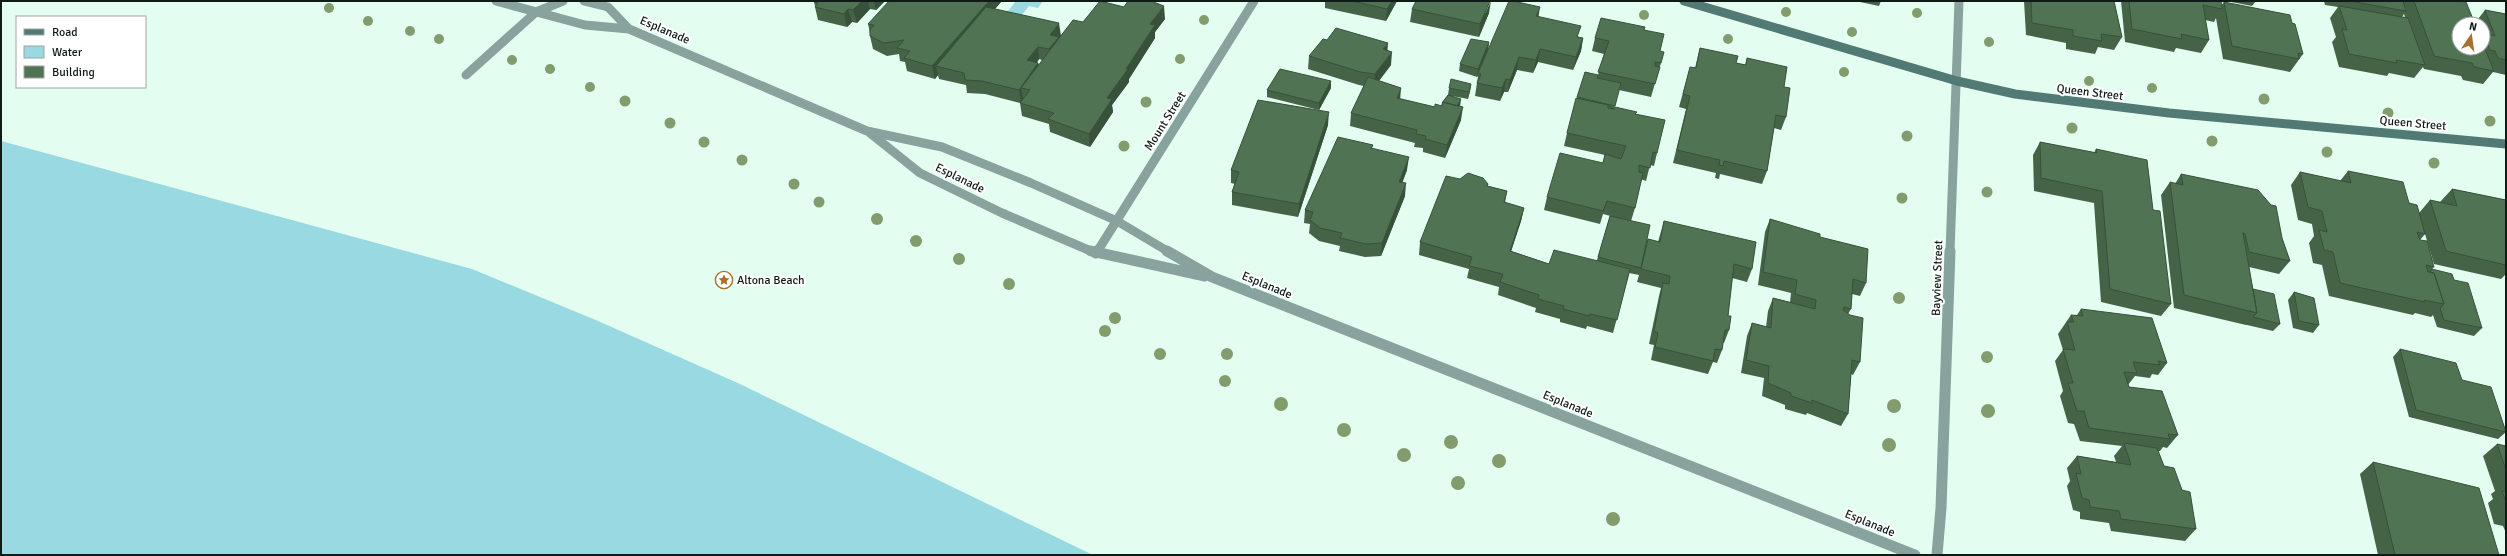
<svg xmlns="http://www.w3.org/2000/svg" width="2507" height="556" font-family="Signika,sans-serif">
  <rect width="100%" height="100%" fill="#e3fef1"/>
  <path fill="#99d9e1" d="M1016,1H1043L1038,8L1029,6L1017,21L1003,17Z
    M1,141L472,269L598,321L740,384L1093,555H1Z"/>
  <g fill="none" stroke-linecap="round" stroke-linejoin="round">
    <path stroke="#88a29e" stroke-width="9" d="M466,75L536,12"/>
    <path stroke="#88a29e" stroke-width="9" d="M536,12L563,1
      M1097,252L1254,1
      M1950,252L1959,1"/>
    <path stroke="#88a29e" stroke-width="11" d="M1096,253L1097,251
      M1937,555L1941,508L1950,251"/>
    <path stroke="#88a29e" stroke-width="9" d="M496,1L585,25L629,29L867,131L942,147L1031,183L1117,221L1169,252
      M584,1L608,7L629,29
      M870,133L920,173L1002,213L1093,252"/>
    <path stroke="#88a29e" stroke-width="11" d="M1091,251L1204,276
      M1167,251L1212,277L1915,555"/>
    <path stroke="#527a75" stroke-width="9" d="M1684,1L1957,81L2015,94L2169,113L2506,144"/>
  </g>
  <g fill="#839c6e">
    <circle cx="329" cy="8" r="5"/>
    <circle cx="1786" cy="12" r="5"/>
    <circle cx="1917" cy="13" r="5"/>
    <circle cx="1644" cy="15" r="5"/>
    <circle cx="1204" cy="20" r="5"/>
    <circle cx="368" cy="21" r="5"/>
    <circle cx="410" cy="31" r="5"/>
    <circle cx="1852" cy="32" r="5"/>
    <circle cx="439" cy="39" r="5"/>
    <circle cx="1728" cy="39" r="5"/>
    <circle cx="1989" cy="42" r="5"/>
    <circle cx="1180" cy="59" r="5"/>
    <circle cx="512" cy="60" r="5"/>
    <circle cx="550" cy="69" r="5"/>
    <circle cx="1844" cy="72" r="5"/>
    <circle cx="2089" cy="81" r="5"/>
    <circle cx="590" cy="87" r="5"/>
    <circle cx="2152" cy="88" r="5"/>
    <circle cx="2264" cy="99" r="5.5"/>
    <circle cx="625" cy="101" r="5.5"/>
    <circle cx="1146" cy="102" r="5.5"/>
    <circle cx="2388" cy="113" r="5.5"/>
    <circle cx="2490" cy="121" r="5.5"/>
    <circle cx="670" cy="123" r="5.5"/>
    <circle cx="2072" cy="128" r="5.5"/>
    <circle cx="1907" cy="136" r="5.5"/>
    <circle cx="2212" cy="141" r="5.5"/>
    <circle cx="704" cy="142" r="5.5"/>
    <circle cx="1124" cy="146" r="5.5"/>
    <circle cx="2327" cy="152" r="5.5"/>
    <circle cx="742" cy="160" r="5.5"/>
    <circle cx="2434" cy="163" r="5.5"/>
    <circle cx="794" cy="184" r="5.5"/>
    <circle cx="1987" cy="192" r="5.5"/>
    <circle cx="1902" cy="198" r="5.5"/>
    <circle cx="819" cy="202" r="5.5"/>
    <circle cx="877" cy="219" r="6"/>
    <circle cx="916" cy="241" r="6"/>
    <circle cx="959" cy="259" r="6"/>
    <circle cx="1009" cy="284" r="6"/>
    <circle cx="1899" cy="298" r="6"/>
    <circle cx="1115" cy="318" r="6"/>
    <circle cx="1105" cy="331" r="6"/>
    <circle cx="1160" cy="354" r="6"/>
    <circle cx="1227" cy="354" r="6"/>
    <circle cx="1987" cy="357" r="6"/>
    <circle cx="1225" cy="381" r="6"/>
    <circle cx="1281" cy="404" r="7"/>
    <circle cx="1894" cy="406" r="7"/>
    <circle cx="1988" cy="411" r="7"/>
    <circle cx="1344" cy="430" r="7"/>
    <circle cx="1451" cy="442" r="7"/>
    <circle cx="1889" cy="445" r="7"/>
    <circle cx="1404" cy="455" r="7"/>
    <circle cx="1499" cy="461" r="7"/>
    <circle cx="1458" cy="483" r="7"/>
    <circle cx="1613" cy="519" r="7"/>
  </g>
  <path fill="#456447" fill-rule="evenodd" d="M815,1H885L876,10L870,9L857,23L852,22L847,27L818,20L815,7V6L814,2Z
    M1325,1H1397L1386,21L1325,8Z
    M1855,1H1881L1879,6Z
    M2024,1H2114L2122,37L2114,50L2098,47L2095,54L2066,49V43L2026,35Z
    M2121,1H2221V6L2224,2L2292,23L2303,54L2290,72L2223,59L2216,18L2214,22L2205,20L2209,40L2201,53L2176,48L2174,52L2125,42Z
    M2226,1H2256L2252,6Z
    M2324,1H2403V2L2404,1H2459L2483,48V24H2475V23L2485,10L2506,14V75L2493,72L2483,84L2463,80L2461,76L2424,69L2423,67L2414,78L2389,73L2387,76L2339,67L2332,42L2336,37L2330,18L2338,7L2325,5ZM2404,14L2405,17H2402Z
    M1001,2L995,9L1061,36L1083,22L1165,19L1155,32V38L1129,79V82L1112,105L1113,112L1090,147L1050,132L1049,124L1022,116L1020,103L985,94L967,93L966,85L939,79L938,75L935,79L907,71L905,62L900,61L899,54L887,56L873,49L870,36V33L868,24ZM1039,59L1042,60L1039,65L1038,63H1037Z
    M1412,9L1489,13L1479,37L1410,22Z
    M1538,17L1579,37L1583,38L1581,51L1573,70L1538,62L1533,73L1517,70L1508,92H1504L1500,101L1475,96L1478,76L1477,77L1459,71L1460,64L1489,42L1488,50Z
    M1644,30L1660,51L1661,63L1651,97L1619,90L1614,109L1636,114L1657,153L1654,166L1650,165L1646,181L1641,179L1635,208L1631,221L1646,246L1648,239L1658,242L1664,221L1752,269L1747,282L1732,278L1728,316L1729,330L1724,343H1723L1722,350L1717,363L1713,362L1708,374L1651,360L1654,345L1649,344L1659,296L1661,288L1637,282L1639,275L1629,273L1613,333L1587,326L1586,329L1560,322V319L1535,312L1536,308L1498,295L1499,287L1467,278L1469,269L1419,255L1420,242L1460,179L1488,184V186L1507,191L1505,203L1524,208L1521,221L1511,251L1549,264L1597,260L1610,216L1614,217L1603,214L1600,224L1544,210L1547,197L1603,163L1605,155L1564,146L1567,133L1585,72L1598,75L1604,54L1592,51L1595,38Z
    M1700,48L1736,63L1745,65L1747,58L1784,87L1786,117L1781,130L1774,128L1767,171L1762,184L1720,174L1719,179L1715,178L1716,173L1673,163L1686,109L1679,107L1690,67L1695,68Z
    M1387,50L1391,65L1379,81L1400,99L1435,107L1441,106L1442,103L1448,95L1449,88L1471,84L1470,91L1468,99L1452,96L1460,106L1461,120L1445,158L1423,152V148L1414,147L1415,143L1350,126L1351,113L1364,86L1359,85L1308,69L1309,56Z
    M1331,81V88L1319,110L1267,97V90Z
    M1328,125L1298,217L1232,205V192L1235,184L1231,183V170Z
    M2040,142L2094,153L2096,149L2153,210L2171,304L2161,316L2101,302L2094,203L2034,191L2033,155Z
    M1373,145L1372,148L1407,170L1402,182L1405,196L1381,256L1365,257L1339,251L1340,246L1319,241L1309,233L1310,224L1304,223L1305,210Z
    M2348,171L2409,203L2419,213L2430,200L2440,202L2452,189L2506,200V274L2501,279L2434,264L2425,234L2420,240L2434,267L2432,269L2454,280L2482,328L2474,336L2437,327L2433,315L2431,317L2415,313L2413,315L2329,296L2322,265L2313,263L2309,243L2314,236L2312,224L2298,220L2291,185L2300,172L2340,181Z
    M2181,174L2282,238L2290,261L2279,274L2249,267L2253,289L2280,324L2273,331L2247,325H2246L2174,308L2161,195L2170,182L2175,184Z
    M1770,219L1820,237L1866,283L1860,296L1852,294L1851,309L1848,314L1860,362L1853,375L1851,374L1848,414L1841,426L1807,413L1806,415L1785,409V405L1762,396L1764,378L1741,373L1747,336L1752,323L1766,327L1768,311L1773,298L1790,302L1791,293L1758,285L1765,232Z
    M2294,292L2319,325L2313,333L2293,328L2288,300Z
    M2081,309L2167,363L2158,375L2152,374L2150,378L2135,376L2128,385L2129,387L2178,435L2167,448L2163,447L2160,451H2158L2164,466L2182,490L2196,529L2185,541L2111,531L2109,523L2080,519V512L2073,510L2067,486L2070,481L2067,468L2077,456L2116,462L2114,456L2122,446L2080,441L2074,424L2068,423L2060,396L2063,391L2055,361L2063,350L2058,334L2071,315H2077Z
    M2400,349L2462,380L2506,432L2498,439L2409,417L2393,357Z
    M2497,444L2506,446V533L2503,526L2494,524L2488,503L2493,499L2491,494L2495,491L2483,456Z
    M2373,462L2499,555H2378L2360,474Z"/>
  <path fill="#38513a" d="M862,1H868L870,9L857,23L853,10Z
    M874,1H885L876,10Z
    M989,1H1001V2L944,68L936,66L938,75L935,79L932,66Z
    M1392,1H1397L1386,21L1387,9Z
    M1491,1L1489,13L1479,37L1480,24Z
    M1164,6L1165,19L1155,32V38L1129,79V82L1112,105L1113,112L1090,147L1089,134L1107,98L1126,69L1150,24Z
    M1540,7L1538,20L1536,16Z
    M848,9L852,22L847,27L844,14Z
    M1059,23L1061,36L1051,62L1049,49L1050,35Z
    M1583,38L1581,51L1573,70L1576,57Z
    M1489,42L1488,50L1478,73L1477,77L1478,69Z
    M1388,43L1387,56L1383,49Z
    M1038,47L1039,59L1029,73L1027,60Z
    M1540,49L1538,62L1533,73L1536,60Z
    M1392,52L1391,65L1374,87L1375,74Z
    M1519,57L1517,70L1508,92L1510,80Z
    M1038,63L1040,76L1021,88L1023,99L1021,103L1019,90Z
    M1506,79L1504,92L1500,101L1502,88Z
    M1331,81V88L1319,110V103Z
    M1471,84L1470,91L1468,99L1469,92Z
    M1401,88L1400,101L1397,98Z
    M1461,99L1460,107L1455,108Z
    M1463,107L1461,120L1445,158L1447,145Z
    M1329,112L1328,125L1298,217L1299,204Z
    M1409,157L1407,170L1398,195L1399,182Z
    M1406,183L1405,196L1381,256L1382,243Z
    M1524,208L1521,221L1507,264L1510,251Z"/>
  <path fill="#507453" stroke="#38513a" d="M815,1H862L853,10L848,9L844,14L815,7L818,3L814,2Z
    M889,1H989L932,66L904,58L910,51L897,48L904,40L884,43L870,36V30L874,25L868,24Z
    M1100,1L1124,7L1128,1H1151L1164,6L1150,24L1155,25L1126,69H1128L1107,98L1112,99L1089,134L1048,119L1054,113L1020,103L1030,90L1021,88L1073,20L1083,22Z
    M1352,1H1392L1387,9Z
    M1416,1H1490L1480,24L1412,9Z
    M1509,1H1513L1540,7L1536,16L1581,26L1577,37L1583,38L1576,57L1540,49L1536,60L1519,57L1510,80L1506,79L1502,88L1477,83L1481,74L1478,73Z
    M2031,1H2114L2122,37L2101,34L2102,41L2073,36V30L2032,23Z
    M2129,1H2221L2222,9L2203,5L2209,40L2181,34L2182,39L2132,29Z
    M2355,1H2403L2406,11L2355,2Z
    M2414,1H2459L2466,2L2475,24H2459V48H2483V44L2494,71L2474,67L2472,63L2434,56Z
    M2224,2L2290,15L2292,23L2295,24L2303,54L2298,53L2299,59L2232,46Z
    M2339,6L2408,18L2425,65L2396,60L2397,63L2349,54L2342,29L2347,30Z
    M986,7L1059,23L1050,35L1059,37L1049,49L1038,47L1027,60L1038,63L1019,90L982,81L965,80L964,73L936,66Z
    M2485,10L2506,14V60L2498,58L2495,51L2490,50L2483,34L2495,36Z
    M1601,18L1645,27L1644,30L1664,34L1660,51L1664,52L1661,63L1655,62V66L1660,67L1655,84L1598,72L1609,41L1595,38Z
    M1336,28L1388,43L1383,49L1392,52L1375,74L1360,72L1309,56L1323,39L1327,40Z
    M1471,39L1489,42L1478,69L1460,64Z
    M1700,48L1738,56L1736,63L1746,65L1747,58L1787,67L1784,87L1790,88L1786,117L1776,115L1767,171L1724,161L1723,166L1719,165L1720,160L1677,150L1690,96L1683,94L1690,67L1696,68Z
    M1280,69L1331,81L1319,103L1267,90Z
    M1585,72L1598,75L1597,78L1621,83L1615,106L1577,97Z
    M1368,77L1401,88L1397,98L1435,107V104L1442,106L1443,102L1463,107L1447,145L1425,139L1426,136L1416,134L1417,130L1351,113Z
    M1451,79L1471,84L1469,92L1449,88Z
    M1448,95L1461,99L1457,106L1443,102V103H1442Z
    M1576,98L1608,105V108L1614,109L1615,107L1637,112L1635,114L1665,120L1657,153L1653,152L1650,168L1639,165V172L1643,173L1635,208L1607,201L1603,211L1547,197L1560,153L1603,163L1605,154L1621,159L1626,146L1567,133Z
    M1258,100L1329,112L1299,204L1232,192L1239,172L1231,170Z
    M1338,137L1373,145L1371,148L1409,157L1399,182L1406,183L1382,243L1366,244L1340,238L1342,233L1320,228L1310,220L1313,212L1305,210Z
    M2040,142L2097,153L2096,149L2147,160L2153,210L2160,211L2171,304L2110,289L2102,191L2041,178Z
    M2348,171L2403,182L2409,203L2417,205L2425,234L2417,232L2420,240L2427,241L2434,267L2426,265L2428,272L2434,273L2444,304L2424,300L2425,302L2340,283L2333,252L2324,250L2319,230L2327,232L2322,211L2308,207L2300,172L2351,183Z
    M1468,173L1483,178L1488,184L1487,186L1507,191L1504,202L1524,208L1510,251L1549,264L1554,250L1630,269L1617,320L1590,314L1589,316L1563,309L1564,306L1538,299L1539,295L1500,282L1503,274L1469,266L1472,257L1420,242L1446,176L1460,179Z
    M2181,174L2258,190L2271,205L2276,206L2282,238L2290,261L2249,252L2245,234L2243,233L2257,313L2184,295L2170,182L2183,185Z
    M2452,189L2506,200V243H2505L2506,245V265L2446,251L2430,200L2457,206Z
    M1610,216L1650,225L1641,268L1598,257Z
    M1770,219L1820,234V237L1868,249L1866,283L1853,279L1851,309L1844,307L1843,310L1850,315L1863,318L1860,362L1852,360L1848,414L1812,400V403L1791,396V393L1768,383L1769,366L1746,360L1752,323L1771,328L1773,298L1815,309L1816,300L1795,294L1797,280L1763,272Z
    M1664,221L1756,242L1752,269L1734,264L1728,316H1731L1729,330H1725L1722,350L1715,349L1713,361L1655,347L1658,333L1654,331L1663,283L1669,284L1670,276L1641,269L1648,239L1660,242Z
    M2432,269L2452,274L2454,280L2468,283L2482,328L2444,320L2440,308L2444,304L2434,273L2430,272Z
    M2253,289L2274,294L2280,324L2253,317L2257,313Z
    M2294,292L2314,298L2319,325L2299,321Z
    M2081,309L2152,318L2167,363L2158,361L2160,365L2133,362L2137,373L2124,372L2129,387L2162,391L2178,435L2168,434L2170,439L2089,428L2084,411H2077L2068,383H2073L2063,349L2075,350L2067,322H2074L2071,315L2083,316Z
    M2400,349L2456,363L2462,380L2491,387L2506,432L2416,410Z
    M2124,443L2157,448L2164,466L2174,468L2182,490L2190,492L2196,529L2121,519L2119,511L2090,507L2089,500L2082,498L2076,473L2081,474L2077,456L2131,465Z
    M2497,444L2506,446V470Z
    M2373,462L2479,488L2499,555H2395Z
    M2502,491L2506,492V502Z"/>
  <defs>
    <symbol id="sight-ring" viewBox="-11 -11 22 22"><circle r="9.5" fill="#fff" stroke="#a7712b" stroke-width="1.5"/><path d="M0-6L1.8-2.2L6-1.7L2.9 1.2L3.7 5.4L0 3.3L-3.7 5.4L-2.9 1.2L-6-1.7L-1.8-2.2Z" fill="#a7712b"/></symbol>
  </defs>
  <g fill-rule="evenodd">
    <use href="#sight-ring" x="714" y="270" width="20" height="20"/>
  </g>
  <g text-anchor="middle" stroke-width="4" stroke-linejoin="round" paint-order="stroke">
    <g font-size="12" fill="#0f1b16" stroke="#fff">
      <text transform="translate(665 30) rotate(23)" y="4">Esplanade</text>
      <text transform="translate(2090 92) rotate(7)" y="4">Queen Street</text>
      <text transform="translate(1165 121) rotate(-58)" y="4">Mount Street</text>
      <text transform="translate(2413 123) rotate(5)" y="4">Queen Street</text>
      <text transform="translate(960 178) rotate(26)" y="4">Esplanade</text>
      <text transform="translate(1937 278) rotate(-88)" y="4">Bayview Street</text>
      <text transform="translate(1267 285) rotate(22)" y="4">Esplanade</text>
      <text transform="translate(1568 404) rotate(22)" y="4">Esplanade</text>
      <text transform="translate(1870 523) rotate(22)" y="4">Esplanade</text>
    </g>
    <g font-size="12" fill="#0f1b16" stroke="#fff" text-anchor="start">
      <text x="737" y="284">Altona Beach</text>
    </g>
  </g>
  <rect width="2507" height="556" fill="none" stroke="#0f1b16" stroke-width="4"/>
  <rect x="16" y="16" width="130" height="72" fill="#ffffff" stroke="#9fa4a2"/>
  <rect x="24" y="29" width="20" height="6" fill="#527a75" stroke="#9fa4a2"/>
  <text x="52" y="36" font-size="12" fill="#0f1b16">Road</text>
  <rect x="24" y="46" width="20" height="12" fill="#99d9e1" stroke="#9fa4a2"/>
  <text x="52" y="56" font-size="12" fill="#0f1b16">Water</text>
  <rect x="24" y="66" width="20" height="12" fill="#507453" stroke="#9fa4a2"/>
  <text x="52" y="76" font-size="12" fill="#0f1b16">Building</text>
  <g transform="translate(2471 36) rotate(13)"><circle r="19" fill="#ffffff" stroke="#9fa4a2"/>
  <path d="M0-3L7 15L0 10L-7 15Z" fill="#a7712b"/>
  <text y="-6" font-size="11" font-weight="bold" text-anchor="middle" fill="#0f1b16">N</text>
  </g>
</svg>
